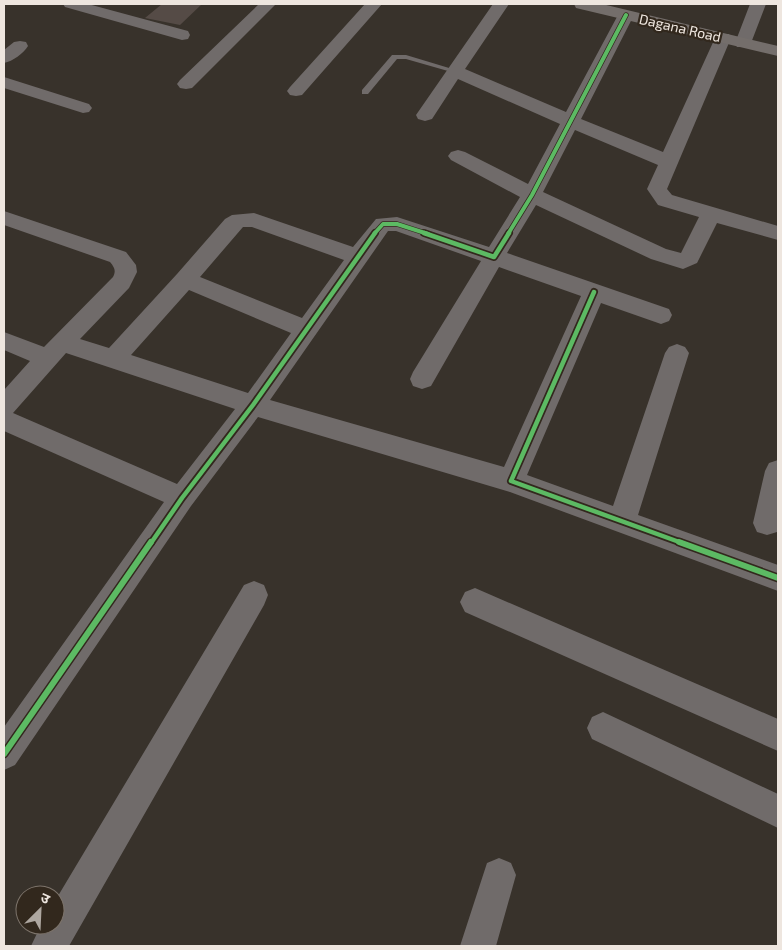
<svg xmlns="http://www.w3.org/2000/svg" width="782" height="950" font-family="'Exo 2','Noto Sans Devanagari',sans-serif">
  <rect width="100%" height="100%" fill="#38322b"/>
  <path fill="#554b46" d="M162,4H202L180,25L145,18Z"/>
  <g fill="none" stroke-linecap="round" stroke-linejoin="round">
    <path fill="#706b6a" fill-rule="evenodd" d="M392,55H406L459,71L455,73L406,59H397L368,94H362V90Z"/>
    <path fill="#706b6a" fill-rule="evenodd" d="M63,4H88L188,31L190,35L188,39L182,40L65,7Z
      M259,4H276L192,88L186,89L180,88L177,84L180,80Z
      M365,4H382L302,95L296,96L290,95L287,91L290,87Z
      M493,4H509L465,69L566,112L618,15L620,12H632L634,15L581,119L663,152L715,38L717,34H729L731,38L667,189L672,195L778,226V240L717,223L697,263L683,269L651,259L536,205L507,253L669,309L672,315L669,321L661,324L601,303L527,475L613,506L665,353L669,347L677,344L685,347L689,353L638,515L778,565V591L510,492L258,417L191,506L15,765L4,770V727L164,502L4,431V390L30,361L4,350V332L44,347L113,277C116,271 115,268 110,262L4,225V211L126,252L136,265L137,272L129,288L80,339L109,348L177,274L225,219L232,215L254,213L353,247L376,219L397,217L489,247L520,197L451,160L448,156L451,152L458,150L465,152L528,184L560,124L458,79L432,119L425,121L418,119L416,115ZM575,130L658,165L647,189L658,205L699,217L681,253L666,249L543,192ZM243,227H252L344,260L302,318L200,277ZM388,231H396L481,261L413,372L410,379L413,386L422,389L431,386L499,267L581,296L504,467L270,400ZM189,290L291,333L248,393L131,355ZM66,353L235,409L177,484L13,413Z
      M750,4H766L751,43L749,47H737L735,43Z
      M20,41L26,42L28,46C23,54 13,61 4,63V50L14,42Z
      M4,77L89,104L92,108L89,112L83,113L4,88Z
      M778,460V528L777,532L767,535L757,532L753,523L765,471L769,463Z
      M254,581L264,585L268,595L264,605L69,946H31L41,925H55V901L244,585Z
      M475,588L778,719V751L465,612L460,602L465,592Z
      M603,712L778,794V828L592,739L587,728L592,717Z
      M499,858L511,863L516,875L496,946H460L487,863Z"/>
    <path fill="#746e6b" fill-rule="evenodd" d="M574,4H602L778,46V56L576,8Z"/>
    <defs>
      <path id="cycleway-far2" d="M374,234L383,224H397L428,234
        M508,234L532,195L626,15"/>
      <path id="cycleway-far1" d="M424,233L494,257L509,233
        M594,292L511,481L682,543
        M151,543L182,498L253,405L375,233"/>
      <path id="cycleway" d="M679,542L778,578
        M4,754L151,542"/>
    </defs>
    <use href="#cycleway-far2" stroke="#32281d" stroke-width="5.5"/>
    <use href="#cycleway-far1" stroke="#32281d" stroke-width="8"/>
    <use href="#cycleway" stroke="#32281d" stroke-width="9"/>
    <use href="#cycleway-far2" stroke="#5cba63" stroke-width="4"/>
    <use href="#cycleway-far1" stroke="#5cba63" stroke-width="4.5"/>
    <use href="#cycleway" stroke="#5cba63" stroke-width="6"/>
  </g>
  <g text-anchor="middle" stroke-width="4.5" stroke-linejoin="round" paint-order="stroke">
    <g font-size="14" fill="#eee6df" stroke="#32281d">
      <text transform="translate(680 28) rotate(13)" y="5">Dagana Road</text>
    </g>
  </g>
  <rect width="782" height="950" fill="none" stroke="#eee6df" stroke-width="10"/>
  <g transform="translate(40 910) rotate(24)"><circle r="24" fill="#32281d" stroke="#7d746b"/>
  <path d="M0-4L9 19L0 12L-9 19Z" fill="#aea7a0"/>
  <text y="-8" font-size="14" font-weight="bold" text-anchor="middle" fill="#eee6df">उ</text>
  </g>
</svg>
